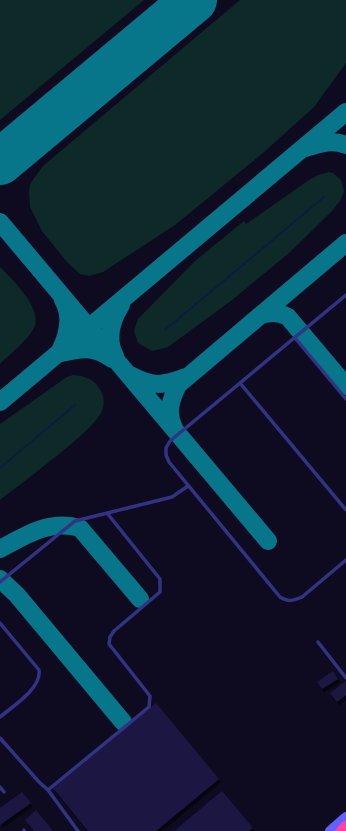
<svg xmlns="http://www.w3.org/2000/svg" width="346" height="831" font-family="'Titillium Web',sans-serif">
  <defs>
    <filter id="shadow"><feDropShadow dx="2" dy="3.5" stdDeviation="0" flood-color="#0009"/></filter>
  </defs>
  <rect width="100%" height="100%" fill="#0e0b20"/>
  <path fill="#0d2a28" d="M0,0H144L0,120Z
    M240,0H346V63L314,107L263,153L175,225L103,272L89,276L80,274L67,262L42,231L30,207L29,193L30,184L43,166L56,155Z
    M329,172L333,173L341,180L344,191L340,201L332,211L289,253L232,300L168,347L152,351L138,343L134,331L138,319L195,261L244,221L246,224L309,180L318,175Z
    M0,267C13,280 43,309 34,328C28,340 9,355 0,364Z
    M73,375C84,376 93,378 99,388C104,395 105,403 102,411C94,431 20,484 0,500V424L67,377Z"/>
  <g fill="none" stroke-linecap="round" stroke-linejoin="round">
    <path stroke="#071e42" stroke-width="2" d="M165,330L324,197
      M0,468L75,405"/>
    <path stroke="#07768a" stroke-width="18" d="M306,148C319,144 332,139 346,145
      M0,173L11,153
      M0,222L268,541
      M259,316C269,312 278,311 288,317L346,386
      M60,351C68,335 73,317 63,300
      M61,353C82,348 94,346 112,359
      M115,356C106,339 111,321 121,305
      M130,375C152,387 163,386 186,377
      M0,402L346,112
      M174,428C166,413 171,399 178,385L346,243
      M0,549C26,535 50,519 80,528L140,599
      M0,579L17,595L123,722"/>
    <path stroke="#07768a" stroke-width="46" d="M0,162L194,0"/>
  </g>
  <path fill="#1e1542" filter="url(#shadow)" d="M333,671L338,679L322,689L317,682Z
    M346,681V695L337,702L330,693Z
    M156,703L219,779L156,831H88L53,788Z
    M222,791L253,828L249,831H174Z
    M22,792L31,803L0,825V808Z
    M36,810L53,831H34L25,820Z"/>
  <g fill="none" stroke-linecap="round" stroke-linejoin="round">
    <path stroke="#333283" stroke-width="3.5" d="M346,295L170,441L166,448V455L169,462L280,597C288,602 293,601 302,597L346,560
      M295,338L346,399
      M240,383L346,510
      M0,582L75,521L172,497L188,486
      M0,623L39,670C42,688 13,706 0,717
      M318,642L346,678
      M0,738L39,782L48,790L78,831
      M0,787L4,792
      M48,790L149,707L150,696L109,644L110,637L114,631L160,592V579L107,513
      M24,830V831"/>
    <path stroke="#6260ff" stroke-width="10" d="M330,831L346,817"/>
    <path stroke="#ff44a1" stroke-width="12" d="M342,831L346,827"/>
  </g>
</svg>
